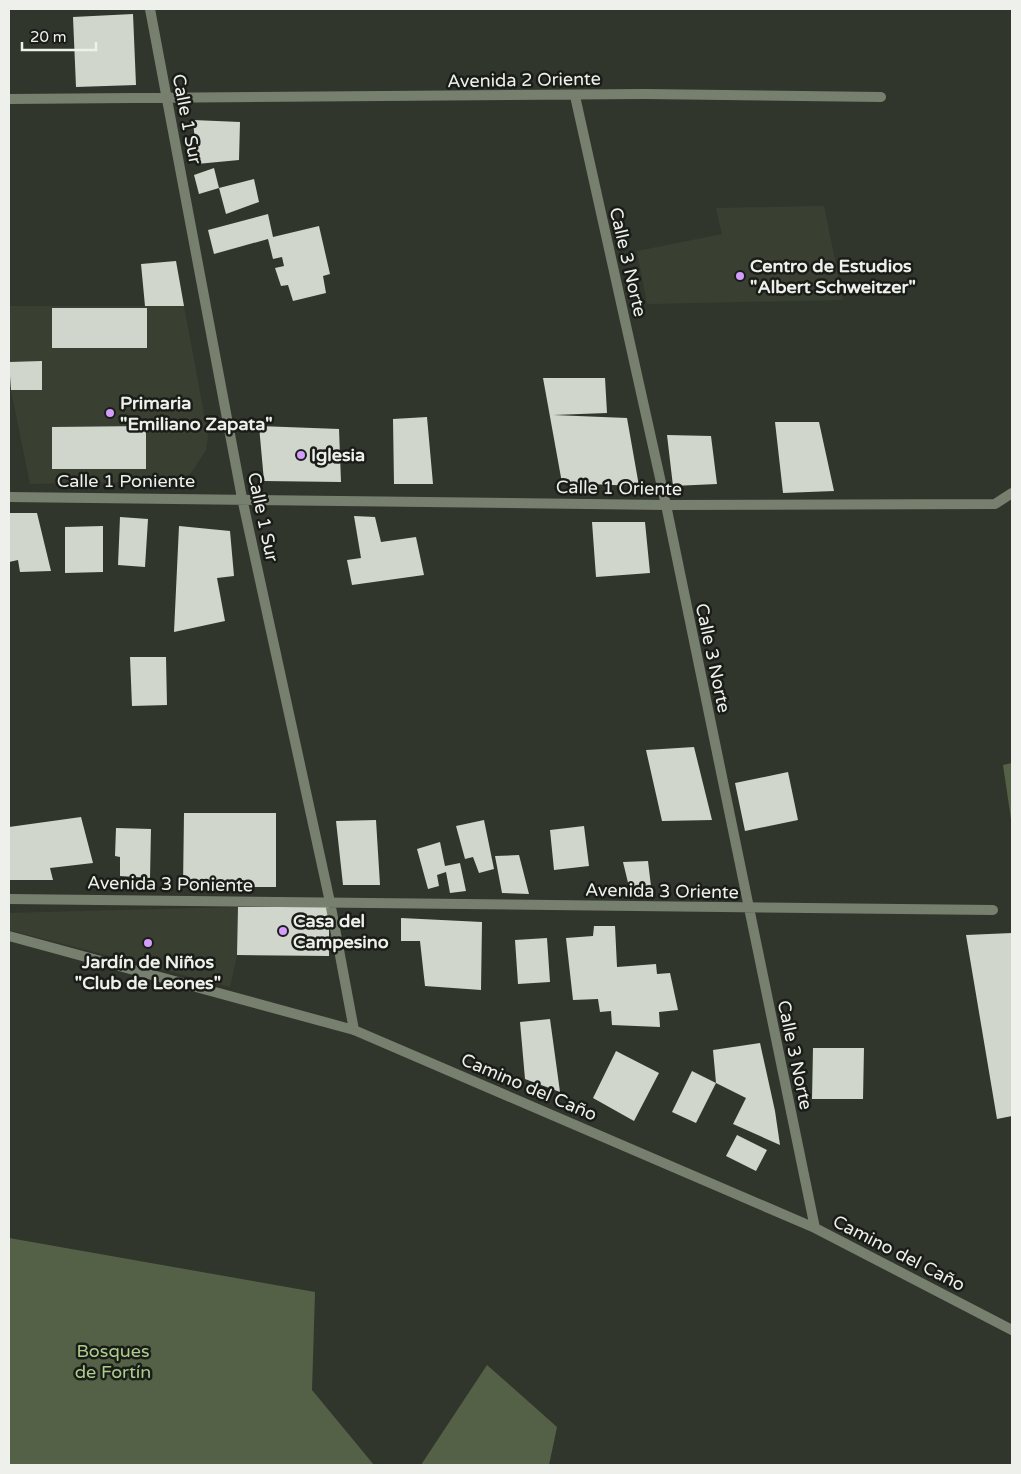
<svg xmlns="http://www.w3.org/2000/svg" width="1021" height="1474" font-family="'Varela Round',sans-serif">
  <rect width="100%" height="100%" fill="#31362d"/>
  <path fill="#394032" d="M824,206L843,300L647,304L637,251L722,234L716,208Z
    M9,306H184L208,436L206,450L191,473L177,481L30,484L9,380Z
    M238,907L237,955L230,987L9,930V913Z"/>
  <path fill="#546146" d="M1012,763V826L1003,765Z
    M9,1238L315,1292L312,1390L374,1465H9Z
    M487,1365L557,1427L549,1465H421Z"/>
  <path fill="#d0d6cb" d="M133,14L136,85L76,87L73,17Z
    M193,120L240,122L239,160L197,164Z
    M214,168L219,188L254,179L259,202L226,214L219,188L199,194L194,175Z
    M268,214L273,237L319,226L330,274L323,276L326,293L293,301L288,285L281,286L275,268L284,266L282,257L273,259L268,239L214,254L208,230Z
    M176,261L184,306H145L141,264Z
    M52,308H147V348H52Z
    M42,361V390H11L9,362Z
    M543,378H605L607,413L553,415L627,418L639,486L562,483Z
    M427,417L433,484H394L393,419Z
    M775,422H819L834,491L783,493Z
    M146,426V469H52V427Z
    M259,426L339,429L341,482L264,481Z
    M667,435L711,436L717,484L673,486Z
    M9,513H37L51,571L20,572L18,560L9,562Z
    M354,516L375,517L381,542L416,537L424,575L352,585L347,560L361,558Z
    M120,517L148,519L145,567L118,565Z
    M592,522H645L650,573L596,577Z
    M103,526V572L65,573V527Z
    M179,526L230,531L234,576L217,578L225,621L174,632Z
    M130,657H166L167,705L132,706Z
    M694,747L712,820L662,821L646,750Z
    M788,772L798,820L745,831L735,783Z
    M184,813H276V887H183Z
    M81,817L93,863L50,868L53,880H9V827Z
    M376,820L380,885H343L336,821Z
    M484,820L494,869L479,873L473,857L465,859L456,826Z
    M584,826L589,866L554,870L550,830Z
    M116,828L151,829L150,878L120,876V857L115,856Z
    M440,842L445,866L460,863L466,891L450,893L446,872L437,875L439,886L428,889L417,849Z
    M519,855L529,894L502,893L495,856Z
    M648,861L652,895H631L623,862Z
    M238,907H329V956L237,955Z
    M401,918L482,922L481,990L425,986L420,941H401Z
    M594,926H615L617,967L656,964L657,974L670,973L678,1010L659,1012L660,1027L612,1025L611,1011L600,1012L598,999L573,1000L566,938L593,936Z
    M1012,933V1116L997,1119L966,935Z
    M547,938L550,982L518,984L515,940Z
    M550,1019L560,1092L525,1079L520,1022Z
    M760,1043L775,1111L780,1145L733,1124L746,1098L716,1083L713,1050Z
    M813,1048H864L863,1099H812Z
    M616,1051L659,1073L634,1121L593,1098Z
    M692,1071L716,1083L696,1123L672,1112Z
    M737,1135L767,1150L756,1171L726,1156Z"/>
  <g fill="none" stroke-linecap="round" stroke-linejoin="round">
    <path stroke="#77806e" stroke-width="10" d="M150,9L242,498L330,902L354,1030
      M575,96L666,505L815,1228
      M9,99L644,94L881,97
      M9,497L666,505L995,504L1012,493
      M9,899L993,910
      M9,936L354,1030L815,1228L1012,1330"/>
  </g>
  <g fill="#d39cfd" stroke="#1a1c18" stroke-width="2">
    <circle cx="740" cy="276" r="5"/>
    <circle cx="110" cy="413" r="5"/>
    <circle cx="301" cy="455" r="5"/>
    <circle cx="283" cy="931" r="5"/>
    <circle cx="148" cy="943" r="5"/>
  </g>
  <g text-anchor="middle" stroke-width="5" stroke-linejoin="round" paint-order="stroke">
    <g font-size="18" fill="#eef1eb" stroke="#1a1c18">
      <text transform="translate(524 80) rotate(-1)" y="6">Avenida 2 Oriente</text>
      <text transform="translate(187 119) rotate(79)" y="6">Calle 1 Sur</text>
      <text transform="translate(628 262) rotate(77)" y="6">Calle 3 Norte</text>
      <text x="126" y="487">Calle 1 Poniente</text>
      <text transform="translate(619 488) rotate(1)" y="6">Calle 1 Oriente</text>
      <text transform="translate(263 517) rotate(78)" y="6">Calle 1 Sur</text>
      <text transform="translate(713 658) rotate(78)" y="6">Calle 3 Norte</text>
      <text transform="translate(170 884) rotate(1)" y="6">Avenida 3 Poniente</text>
      <text transform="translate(662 891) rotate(1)" y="6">Avenida 3 Oriente</text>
      <text transform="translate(795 1055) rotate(78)" y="6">Calle 3 Norte</text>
      <text transform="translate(529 1087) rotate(23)" y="6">Camino del Caño</text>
      <text transform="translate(899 1253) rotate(27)" y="6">Camino del Caño</text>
    </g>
    <g font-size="18" font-weight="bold" fill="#eef1eb" stroke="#1a1c18" text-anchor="start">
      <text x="750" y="272">Centro de Estudios<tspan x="750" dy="21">"Albert Schweitzer"</tspan></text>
      <text x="120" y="409">Primaria<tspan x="120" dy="21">"Emiliano Zapata"</tspan></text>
      <text x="311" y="461">Iglesia</text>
      <text x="293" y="927">Casa del<tspan x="293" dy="21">Campesino</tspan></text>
      <text x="148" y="968" text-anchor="middle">Jardín de Niños<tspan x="148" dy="21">"Club de Leones"</tspan></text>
    </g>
    <g font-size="18" fill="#aecd8c" stroke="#1a1c18">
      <text x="113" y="1357">Bosques<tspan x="113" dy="21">de Fortín</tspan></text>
    </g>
  </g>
  <rect width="1021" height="1474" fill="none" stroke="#eef1eb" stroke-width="20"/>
  <path d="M22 42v8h74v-8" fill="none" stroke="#eef1eb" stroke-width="2.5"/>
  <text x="30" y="42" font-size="15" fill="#eef1eb" stroke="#1a1c18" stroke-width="4" paint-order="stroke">20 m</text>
</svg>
